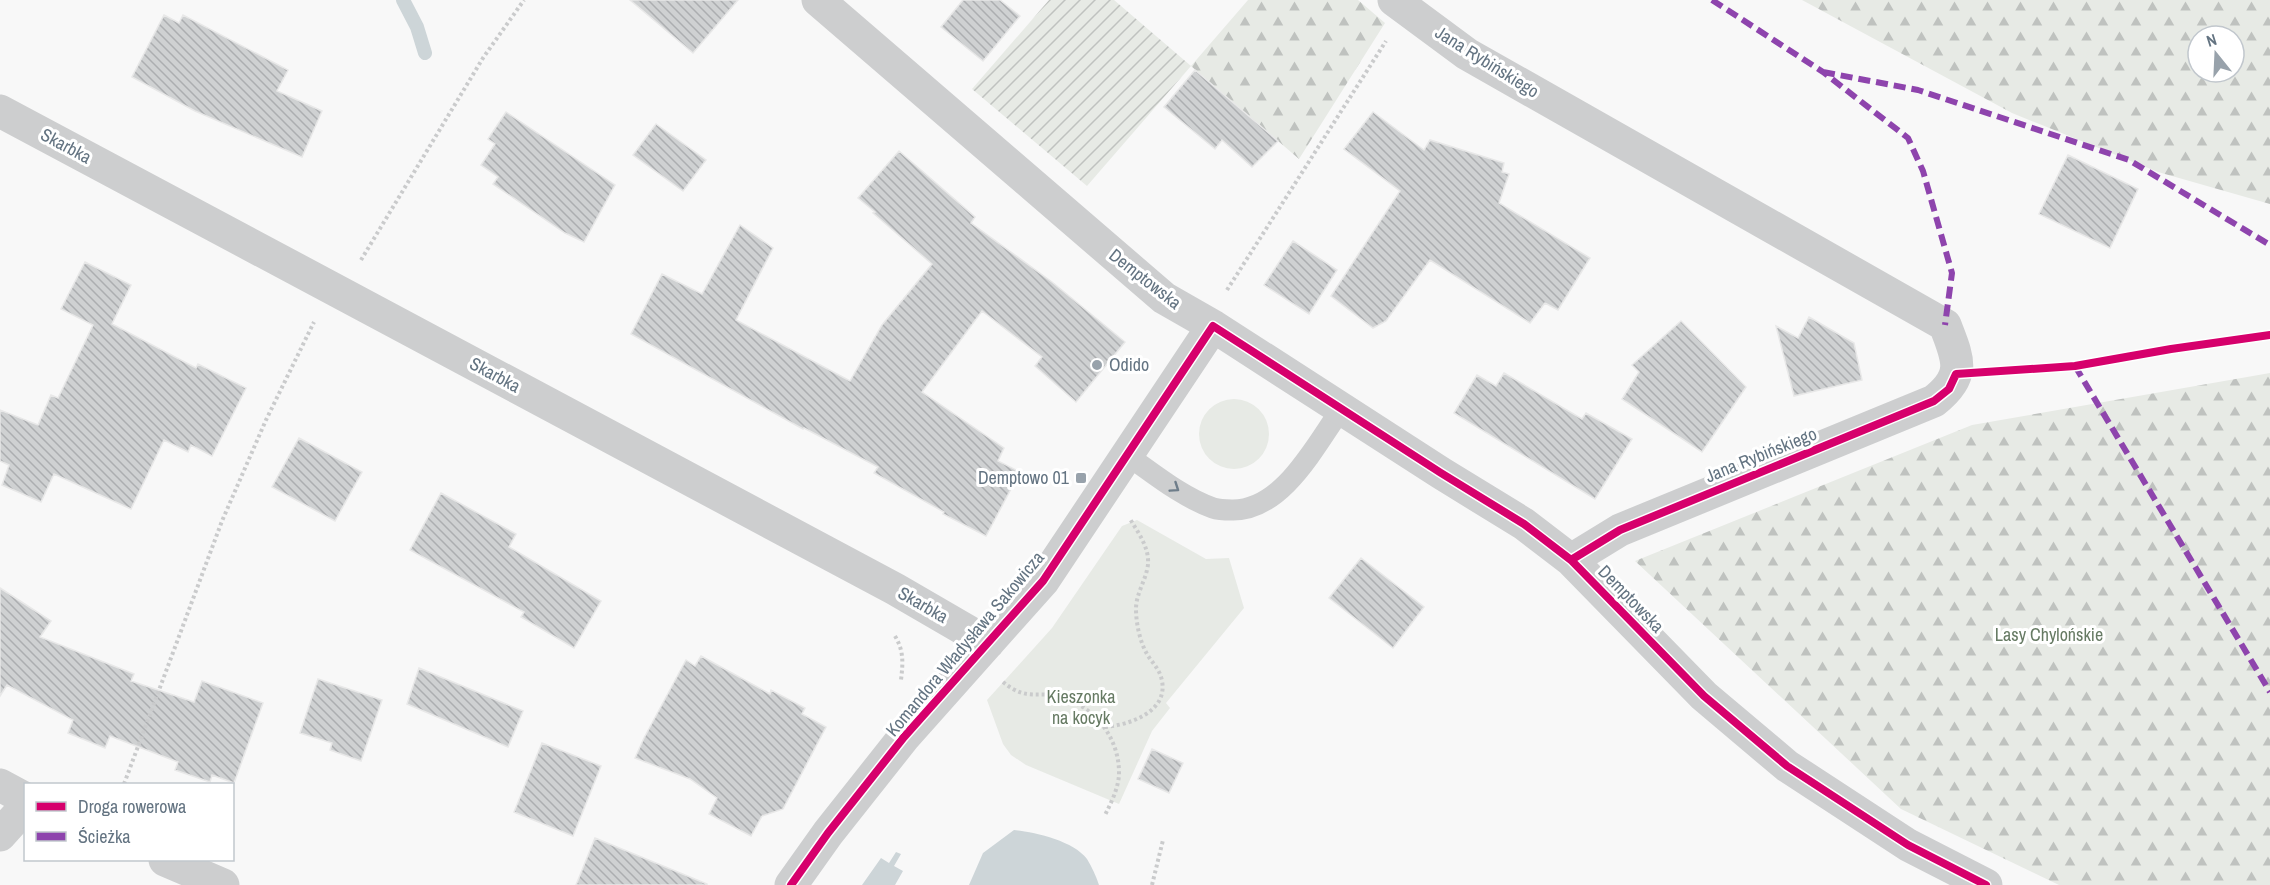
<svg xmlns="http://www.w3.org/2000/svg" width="2270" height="885" font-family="'Archivo Narrow',sans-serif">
  <defs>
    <pattern id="forest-firs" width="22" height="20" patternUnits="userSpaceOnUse" patternTransform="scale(1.5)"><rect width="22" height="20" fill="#e7eae5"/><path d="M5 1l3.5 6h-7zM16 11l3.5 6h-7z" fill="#bfc2bf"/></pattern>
    <pattern id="garden-furrows" width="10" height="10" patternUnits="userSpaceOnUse" patternTransform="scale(1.5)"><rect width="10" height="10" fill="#e7eae5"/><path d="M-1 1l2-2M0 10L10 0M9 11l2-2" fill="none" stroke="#bfc2bf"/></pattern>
    <pattern id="building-back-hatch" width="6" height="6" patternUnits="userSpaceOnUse" patternTransform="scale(1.5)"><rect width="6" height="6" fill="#cfd1d2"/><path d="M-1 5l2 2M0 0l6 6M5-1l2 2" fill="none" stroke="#acaeb0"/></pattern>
  </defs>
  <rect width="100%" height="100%" fill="#f8f8f8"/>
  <path fill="#e7eae5" d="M1199 434a35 35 0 1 1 70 0a35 35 0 1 1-70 0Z
    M1137,520L1206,559L1229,558L1244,608L1166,703L1170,708L1152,731L1119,804L1026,765L1011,755L1003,744L987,700L1052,628L1122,526Z"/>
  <path fill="url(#forest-firs)" fill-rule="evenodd" d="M1248,0H1358L1385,23L1299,159L1191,66Z
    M1802,0H2270V204L2158,172L2012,113ZM2198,36H2234V72H2198Z
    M2270,373V885H2059L1901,809L1635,561L1972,425Z"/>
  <path fill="url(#garden-furrows)" d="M1049,0H1114L1191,66L1087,186L972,89Z"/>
  <path fill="#cdd5d8" d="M1014,830C1035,832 1074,841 1087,859C1092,867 1096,876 1099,885H969L983,853Z
    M896,852L901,854L894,866L903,871L895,885H862L881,858L889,863Z"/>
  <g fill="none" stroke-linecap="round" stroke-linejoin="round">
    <path stroke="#cdd5d8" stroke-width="14" d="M403,0L417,27L425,53"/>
  </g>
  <path fill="url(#building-back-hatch)" stroke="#e8e8e8" stroke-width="1.5" d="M630,0H738L693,53Z
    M963,0H1000L1020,16L983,61L941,27Z
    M164,15L179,23L183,15L288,70L277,91L322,111L302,157L195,111L132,77Z
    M1195,70L1278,141L1252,167L1222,140L1215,149L1164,107Z
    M506,112L615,185L584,242L565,233L493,184L498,177L481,165L495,144L488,139Z
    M1373,112L1424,150L1430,140L1504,163L1502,172L1509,174L1499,203L1590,258L1558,310L1545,303L1530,323L1430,260L1386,321L1373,328L1331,296L1400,191L1344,149Z
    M656,124L706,160L683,191L633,155Z
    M899,151L975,217L971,223L1052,282L1125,342L1076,402L1035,366L1042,357L982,311L922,392L1004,448L998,461L1020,472L986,536L943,514L944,512L874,473L878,467L804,428L803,429L631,334L662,274L702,294L740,225L773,248L736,320L850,381L882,325L932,264L873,213L875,212L858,198Z
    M2068,155L2138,189L2110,248L2039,214Z
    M1293,241L1337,270L1309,314L1264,285Z
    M85,262L131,285L112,324L196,368L198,364L246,388L212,456L191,445L188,452L164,440L131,509L54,474L41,502L2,485L9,465L0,461V410L38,425L51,395L58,398L93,325L61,309Z
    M1809,317L1854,343L1862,380L1794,396L1776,326L1798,338Z
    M1681,321L1746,387L1702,452L1622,399L1639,372L1632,365Z
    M1504,373L1582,419L1586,413L1632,439L1595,499L1454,413L1477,375L1496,386Z
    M299,438L362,472L335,521L272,487Z
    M441,493L516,534L509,547L601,601L574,648L521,617L524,612L410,550Z
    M1361,558L1424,607L1393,648L1329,598Z
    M0,588L51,621L40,637L134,674L131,681L194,702L202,681L263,703L234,783L212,775L210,782L175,770L178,762L110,736L105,748L68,733L73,720L7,685L0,696Z
    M701,656L770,694L771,690L805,708L802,714L826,727L783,809L762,816L751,836L709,814L717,798L690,779L635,758L644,738L686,660L695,666Z
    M419,668L523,711L508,747L407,704Z
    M318,679L382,700L361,761L330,750L332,743L300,733Z
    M542,743L601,766L573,836L514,812Z
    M1152,749L1183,763L1169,793L1138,779Z
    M595,838L707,884V885H576Z"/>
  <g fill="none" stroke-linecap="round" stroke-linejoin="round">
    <path stroke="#cacbcc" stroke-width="4" stroke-dasharray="3 3" stroke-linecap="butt" d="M361,260L483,58L524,0
      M1227,290L1386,41
      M895,636C904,651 903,663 901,680
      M1003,682C1029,703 1037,689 1064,698C1097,709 1120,740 1119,775C1118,789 1111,803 1105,815
      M1105,727C1129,725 1168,712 1162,681C1160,669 1152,663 1147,654C1140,642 1136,623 1136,609C1136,595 1144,583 1147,570C1152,551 1139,534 1130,519
      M124,784L222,521L266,420L314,322
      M1152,885L1163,840"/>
    <path stroke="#cdcecf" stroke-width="21" d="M1127,455C1154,474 1182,497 1213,508C1219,510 1226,510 1232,510C1283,511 1316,444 1342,408"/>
    <path stroke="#cdcecf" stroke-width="33" d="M818,0L1164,298L1213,326L1441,473L1524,524L1571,560L1704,696L1787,766L1908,845L1986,885
      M1394,0L1467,54L1945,325C1958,359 1967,375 1934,401L1620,530L1571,560
      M0,111L895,589L988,643
      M0,785L26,799
      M0,835L26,806
      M165,860L223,885
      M791,885L828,833L904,737L1043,581L1213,326"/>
    <path stroke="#8e44ad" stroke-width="6" stroke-dasharray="12 6" stroke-linecap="butt" d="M1712,0L1823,72L1908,138L1923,171L1952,273L1945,325
      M1823,72L1918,90L2129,160L2270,245
      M2075,366L2270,692"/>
    <defs>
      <path id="cycleway" d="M1571,560L1620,530L1934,401L1949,389L1956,374L2075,366L2171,349L2270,335
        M791,885L828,833L904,737L1043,581L1213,326L1441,473L1524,524L1571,560L1704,696L1787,766L1908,845L1986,885"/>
    </defs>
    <use href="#cycleway" stroke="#fff" stroke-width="11"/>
    <use href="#cycleway" stroke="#d6006c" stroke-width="8"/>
  </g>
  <defs><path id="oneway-chevron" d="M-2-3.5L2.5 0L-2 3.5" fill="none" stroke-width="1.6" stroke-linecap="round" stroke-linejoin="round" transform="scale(1.5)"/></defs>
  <use stroke="#6e7d8a" href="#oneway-chevron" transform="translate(1175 488) rotate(34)"/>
  <g fill="#98a2ab" stroke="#fff" stroke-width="2">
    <circle cx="1097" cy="365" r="6"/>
    <rect x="1075" y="472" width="12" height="12" rx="3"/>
  </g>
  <g text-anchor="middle" stroke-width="6" stroke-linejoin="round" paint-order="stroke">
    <g font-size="18" fill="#647482" stroke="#fff">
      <text transform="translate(1487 62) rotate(32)" y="6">Jana Rybińskiego</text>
      <text transform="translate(66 146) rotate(28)" y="6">Skarbka</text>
      <text transform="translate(1145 279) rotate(38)" y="6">Demptowska</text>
      <text transform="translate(495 375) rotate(28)" y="6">Skarbka</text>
      <text transform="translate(1761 455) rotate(-22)" y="6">Jana Rybińskiego</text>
      <text transform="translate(1631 599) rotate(46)" y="6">Demptowska</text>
      <text transform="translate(923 605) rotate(30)" y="6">Skarbka</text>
      <text transform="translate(965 644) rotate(-50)" y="6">Komandora Władysława Sakowicza</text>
    </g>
    <g font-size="18" fill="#647482" stroke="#fff" text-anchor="start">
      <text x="1109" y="371">Odido</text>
      <text x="1069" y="484" text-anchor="end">Demptowo 01</text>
    </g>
    <g font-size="18" fill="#667a63" stroke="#fff">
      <text x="2049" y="641">Lasy Chylońskie</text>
      <text x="1081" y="703">Kieszonka<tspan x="1081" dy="21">na kocyk</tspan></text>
    </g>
  </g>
  <rect x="24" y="783" width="210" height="78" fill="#ffffff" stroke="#c1c7cd" stroke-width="1.5"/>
  <rect x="36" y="802" width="30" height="9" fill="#d6006c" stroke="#c1c7cd" stroke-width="1.5"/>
  <text x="78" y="813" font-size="18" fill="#647482">Droga rowerowa</text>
  <rect x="36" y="832" width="30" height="9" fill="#8e44ad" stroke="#c1c7cd" stroke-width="1.5"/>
  <text x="78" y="843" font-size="18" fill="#647482">Ścieżka</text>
  <g transform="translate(2216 54) rotate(342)"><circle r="28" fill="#ffffff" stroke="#c1c7cd" stroke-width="1.5"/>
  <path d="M0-4.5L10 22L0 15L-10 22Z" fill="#98a2ab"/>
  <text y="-9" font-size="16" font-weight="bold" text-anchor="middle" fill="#647482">N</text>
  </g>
</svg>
